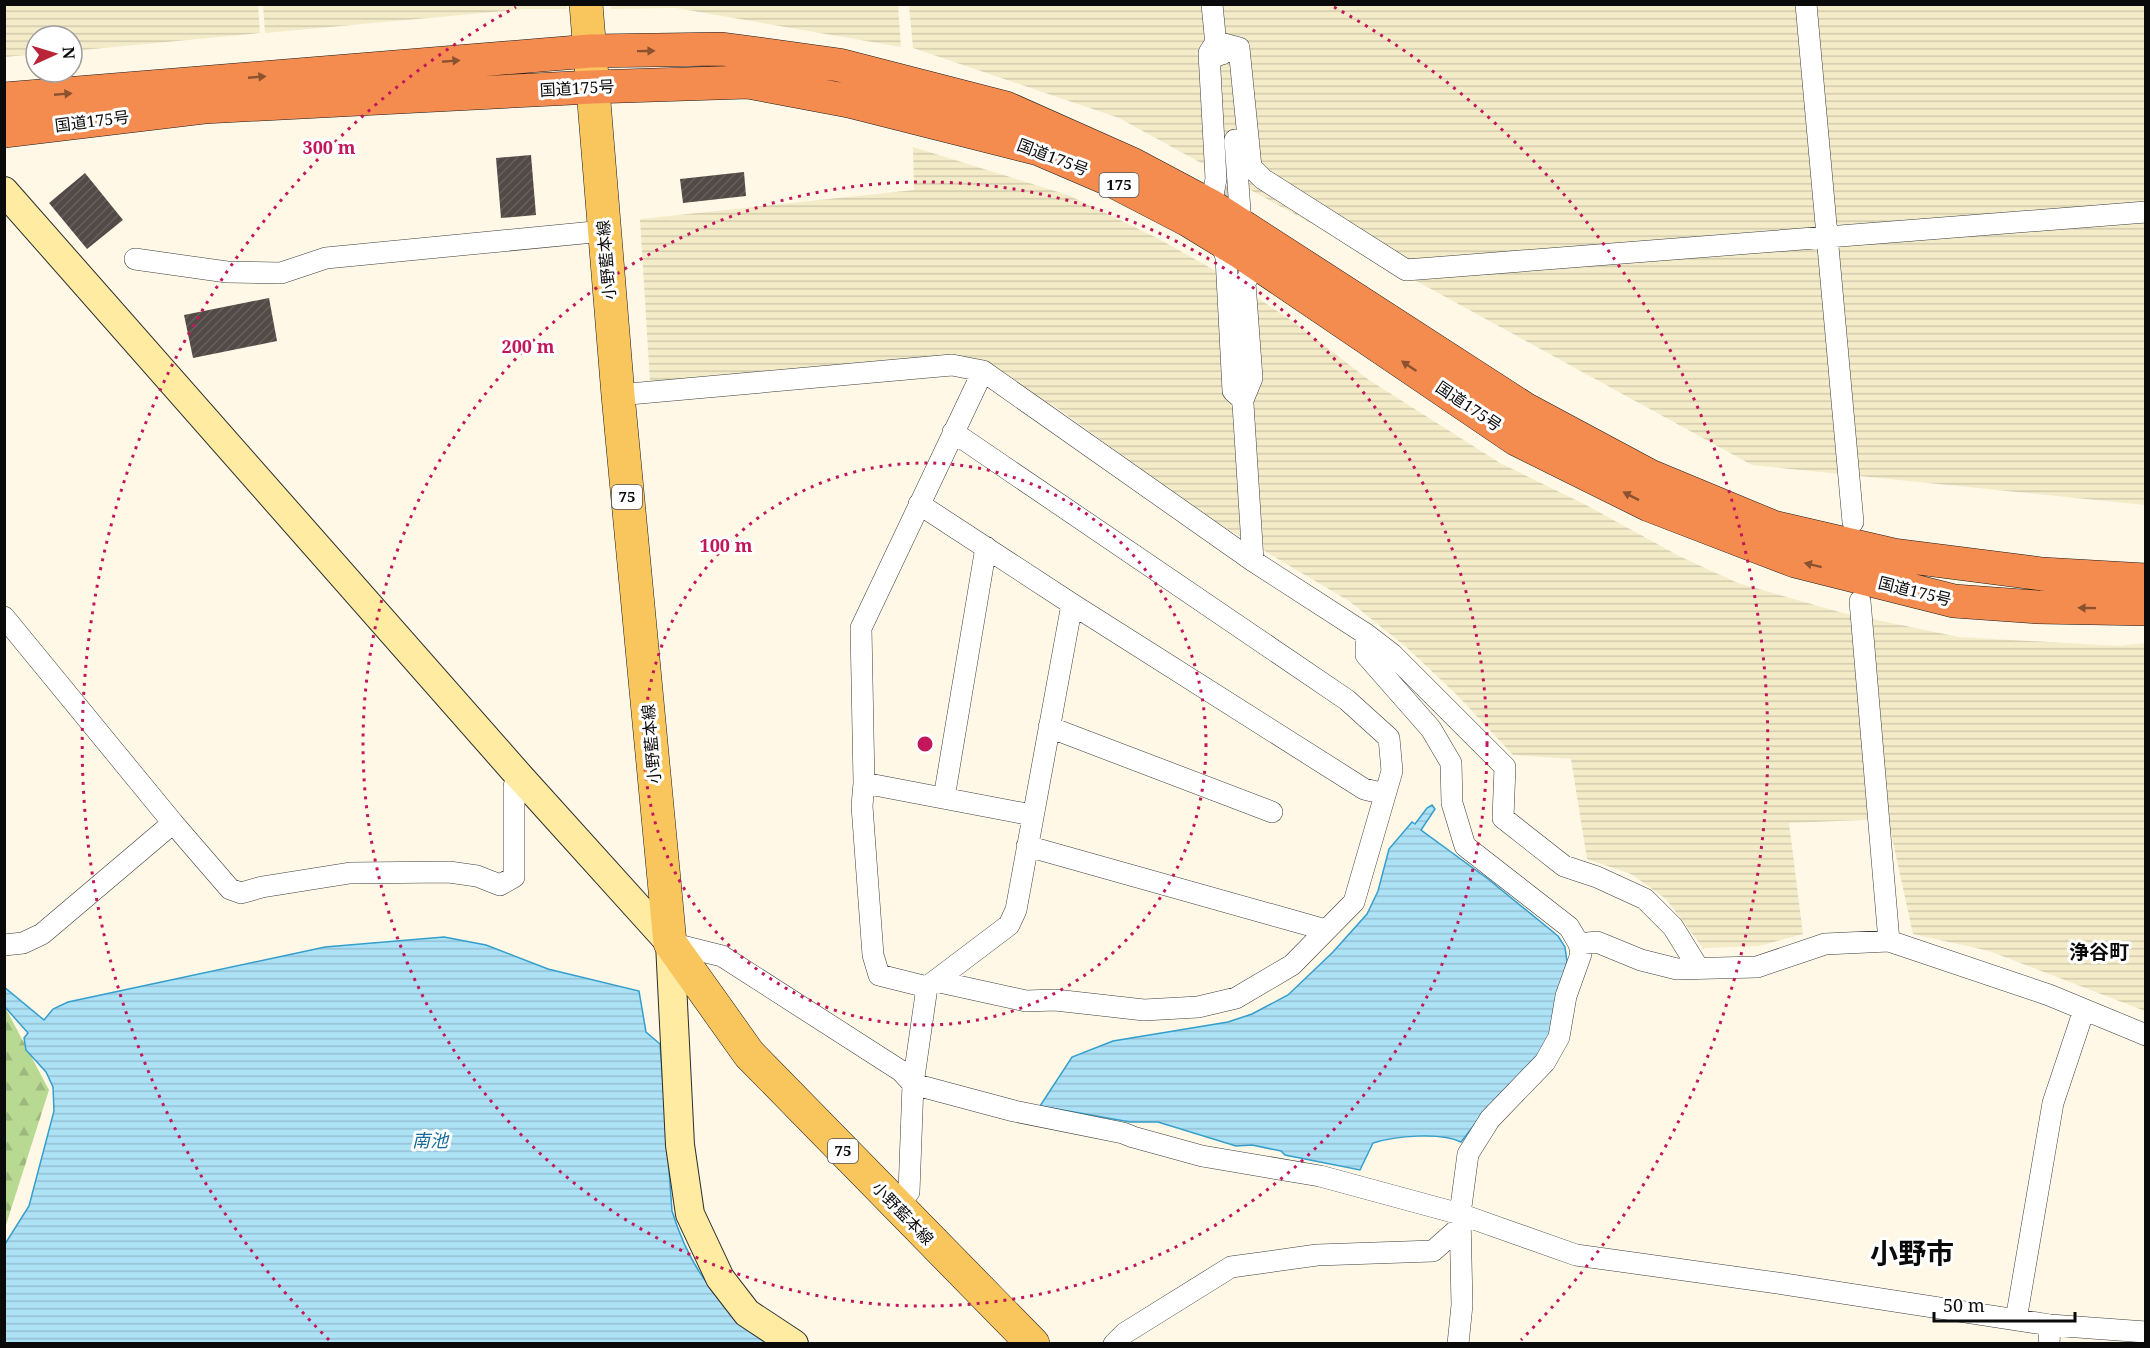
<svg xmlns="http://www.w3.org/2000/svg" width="2150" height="1348" font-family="'Noto Serif','Noto Sans JP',serif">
  <defs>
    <pattern id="farmland-rules" width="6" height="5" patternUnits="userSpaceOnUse" patternTransform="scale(1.5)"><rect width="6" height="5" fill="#f4ecc9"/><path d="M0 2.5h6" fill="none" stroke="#d0c9ab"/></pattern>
    <pattern id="forest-firs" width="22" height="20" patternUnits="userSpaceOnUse" patternTransform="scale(1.5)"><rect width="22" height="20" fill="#b8d992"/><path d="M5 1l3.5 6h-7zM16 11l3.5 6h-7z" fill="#9db97d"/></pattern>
    <pattern id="water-rules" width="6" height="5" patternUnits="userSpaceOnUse" patternTransform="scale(1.5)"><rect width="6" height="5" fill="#ade1f6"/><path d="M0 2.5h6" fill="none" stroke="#94c0d2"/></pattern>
    <pattern id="building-hatch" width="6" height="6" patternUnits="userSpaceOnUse" patternTransform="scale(1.5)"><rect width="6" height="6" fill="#534a47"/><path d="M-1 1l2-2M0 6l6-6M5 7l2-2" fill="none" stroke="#67605d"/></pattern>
  </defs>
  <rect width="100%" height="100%" fill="#fff8e7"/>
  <path fill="url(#farmland-rules)" d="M5,4L258,5L260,33L72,51V36H36V54L5,57Z
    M567,4V9H525L265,33L263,5Z
    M611,5H898L901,47L676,8L611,9Z
    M909,5H2145V505L1752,465L1119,118L913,48Z
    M913,147L1068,195L1157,238L1225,276L1295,323L1369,380L1500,463L1586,505L1681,557L1738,583L1843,613L1959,637L2119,646L2145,643V1011L1989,951L1913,934L1888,819L1789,823L1803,934L1759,946L1703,948L1666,899L1631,874L1587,859L1571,759L1513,755L1456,694L1405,646L1349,601L1209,518L1057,408L993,371L650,382L640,219L914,190Z"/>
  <path fill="url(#forest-firs)" d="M5,1007L49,1090L5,1228Z"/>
  <path fill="url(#water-rules)" stroke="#349ecc" stroke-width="1.5" d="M1432,805L1435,809L1421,830L1488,879L1558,936L1565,947L1567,962L1557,996L1551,1031L1536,1061L1478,1120L1461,1142C1441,1132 1395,1136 1373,1143L1360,1170L1285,1155L1281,1151L1252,1145L1236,1146L1158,1122H1130L1040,1106L1072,1057L1113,1041L1228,1022L1252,1014L1288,995L1333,952L1367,914L1378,891L1389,849L1412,822L1415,824L1427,808Z
    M444,937L486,945L548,969L639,991L646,1032L660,1044L672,1211C681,1240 695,1270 715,1293C731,1312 752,1327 770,1343H5V1244L29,1206L54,1111L53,1087L46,1072L26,1050L24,1038L28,1033L5,1007L4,987L44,1020L53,1009L68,1002L325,947Z"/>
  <path fill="url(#building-hatch)" d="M531,155L536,215L501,218L496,158Z
    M744,172L746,196L683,203L680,179Z
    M85,173L123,220L87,249L49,203Z
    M269,298L277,341L193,358L184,315Z"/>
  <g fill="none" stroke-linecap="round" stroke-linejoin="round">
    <path stroke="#dad4c6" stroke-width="21" stroke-dasharray="21 10" stroke-linecap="butt" d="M1227,186L1230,224"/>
    <defs>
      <path id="street" d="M1212,4L1217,56
        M1806,4L1853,522
        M1216,42L1239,48L1251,167L1263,179L1406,270L2146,212
        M1235,140L1241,225
        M1211,206L1216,179L1209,53L1216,42L1222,54
        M1220,240L1226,257L1233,391L1243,400L1252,378L1245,283L1256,262
        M135,259L227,272L281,273L326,258L604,231
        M983,371L861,628L864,783L1032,815
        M1242,388L1253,561
        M618,395L952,365L983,371L1253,561L1366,634L1392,654L1505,767L1503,818L1564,866L1597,877L1645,899L1673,927L1699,969
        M919,504L1072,604L1364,789L1385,794
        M1860,601L1889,941
        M4,617L173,823L230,889L241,893L262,887L350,873L449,872L477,876L500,885L514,877V786L521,778
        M1366,634V655L1431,729L1451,763L1452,803L1465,846L1569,927L1579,944L1581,954L1566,996L1559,1037L1545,1062L1490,1119L1468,1154L1460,1214L1462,1305L1458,1344
        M1049,727L1272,812
        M864,783L862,806L873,955L879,975L927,987
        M944,798L986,547
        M1027,846L1326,930
        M670,943L722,956L901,1071L913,1084L1014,1111L1123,1133L1133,1137L1202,1156L1320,1176L1460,1214L1576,1255L1784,1284L2050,1325L2146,1332
        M1579,944L1597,942L1641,960L1677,969L1757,967L1825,944L1889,941L2049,995L2146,1035
        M4,945L23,943L42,934L173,823
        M935,981L1026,1001L1055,1000L1144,1010L1198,1007L1236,998L1292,965L1354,902L1392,771L1389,738L1347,700L953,432
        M897,1207L909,1192L913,1084L927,987L1009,925L1016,910L1072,604
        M2016,1320L2053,1103L2084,1010
        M1114,1344L1125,1333L1231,1267L1317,1255L1433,1251L1460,1227
        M2049,1344L2050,1325"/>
      <path id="secondary" d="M4,191L521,778L670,943L680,1145L690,1214L720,1278L747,1313L794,1344"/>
      <path id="primary" d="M586,4L618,395L670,943L749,1054L1033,1344"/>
      <path id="highway" d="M4,99L590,51L722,49L839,65L1006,108L1132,164L1211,206L1525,409L1650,476L1773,527L1894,555L2042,574L2146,580
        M4,131L204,107L592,87L748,82L849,101L1039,149L1109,179L1188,220L1242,253L1516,439L1649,505L1795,561L1954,601L2037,607L2146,609"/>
    </defs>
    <use href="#street" stroke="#3d3d3d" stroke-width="22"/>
    <use href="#secondary" stroke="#2c2c2c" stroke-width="30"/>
    <use href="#primary" stroke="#1b1b1b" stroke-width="34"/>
    <use href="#highway" stroke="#1b1b1b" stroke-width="34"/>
    <use href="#street" stroke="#fff" stroke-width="21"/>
    <use href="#secondary" stroke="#ffeca2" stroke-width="28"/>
    <use href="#primary" stroke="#f9c55d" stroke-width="33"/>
    <use href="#highway" stroke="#f48c50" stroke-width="33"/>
  </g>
  <defs><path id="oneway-solid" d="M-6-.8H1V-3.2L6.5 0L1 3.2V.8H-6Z" transform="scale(1.5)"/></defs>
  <g fill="#8b5230">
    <use href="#oneway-solid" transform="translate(646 51) rotate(-1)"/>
    <use href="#oneway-solid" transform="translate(451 61) rotate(-5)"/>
    <use href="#oneway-solid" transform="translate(257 77) rotate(-5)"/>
    <use href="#oneway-solid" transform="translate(63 94) rotate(-5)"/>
    <use href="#oneway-solid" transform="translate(1409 366) rotate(-146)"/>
    <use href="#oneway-solid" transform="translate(1631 496) rotate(-153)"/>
    <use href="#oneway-solid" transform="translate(1813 565) rotate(-166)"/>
    <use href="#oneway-solid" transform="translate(2087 608) rotate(-179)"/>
  </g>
  <g fill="none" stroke="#c2185b" stroke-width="3" stroke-dasharray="3 6">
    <circle cx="925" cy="744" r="281"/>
    <circle cx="925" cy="744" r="562"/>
    <path d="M329 1340A843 843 0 0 1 516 7M1334 7A843 843 0 0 1 1521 1340"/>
  </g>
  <g text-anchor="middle" stroke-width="6" stroke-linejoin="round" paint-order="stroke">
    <g fill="#fff" stroke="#545454" stroke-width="1.5">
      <rect x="1099.5" y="173" width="39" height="24" rx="4.5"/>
      <rect x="612" y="485" width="30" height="24" rx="4.5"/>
      <rect x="828" y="1139" width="30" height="24" rx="4.5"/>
    </g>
    <g font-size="15" font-weight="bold" fill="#0a0a0a">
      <text x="1119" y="190">175</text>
      <text x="627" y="502">75</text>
      <text x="843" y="1156">75</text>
    </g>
    <g font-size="16" fill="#0a0a0a" stroke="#fff">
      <text transform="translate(577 88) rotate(-3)" y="6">国道175号</text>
      <text transform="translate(92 121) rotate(-7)" y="6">国道175号</text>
      <text transform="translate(1053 157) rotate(21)" y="6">国道175号</text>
      <text transform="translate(606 260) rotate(-95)" y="6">小野藍本線</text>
      <text transform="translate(1469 406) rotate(34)" y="6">国道175号</text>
      <text transform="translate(1915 591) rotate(14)" y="6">国道175号</text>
      <text transform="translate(651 744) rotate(-95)" y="6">小野藍本線</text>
      <text transform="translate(903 1213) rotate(46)" y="6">小野藍本線</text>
    </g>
    <g font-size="18" font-style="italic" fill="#156c9a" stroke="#fff">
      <text x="430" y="1147">南池</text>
    </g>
    <g font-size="20" font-weight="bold" fill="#0a0a0a" stroke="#fff">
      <text x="2099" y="959">浄谷町</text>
    </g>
    <g font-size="28" font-weight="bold" fill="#0a0a0a" stroke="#fff">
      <text x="1912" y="1263">小野市</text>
    </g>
  </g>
  <circle cx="925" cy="744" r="9" fill="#c2185b" stroke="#fff" stroke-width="3"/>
  <g font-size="18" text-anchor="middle" font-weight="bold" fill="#c2185b" stroke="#fff" stroke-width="6" stroke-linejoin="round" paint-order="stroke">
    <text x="329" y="154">300 m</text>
    <text x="528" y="353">200 m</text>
    <text x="726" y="552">100 m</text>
  </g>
  <rect width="2150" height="1348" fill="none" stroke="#0a0a0a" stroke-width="12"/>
  <g transform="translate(54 54) rotate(86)"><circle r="28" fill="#ffffff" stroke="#9d9d9d" stroke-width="1.5"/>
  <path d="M0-4.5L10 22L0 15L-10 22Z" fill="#b92438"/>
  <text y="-9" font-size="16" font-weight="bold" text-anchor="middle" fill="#0a0a0a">N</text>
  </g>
  <path d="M1934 1312v9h141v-9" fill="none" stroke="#0a0a0a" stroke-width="3"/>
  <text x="1943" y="1312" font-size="18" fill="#0a0a0a" stroke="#ffffff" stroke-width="4.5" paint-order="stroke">50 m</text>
</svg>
